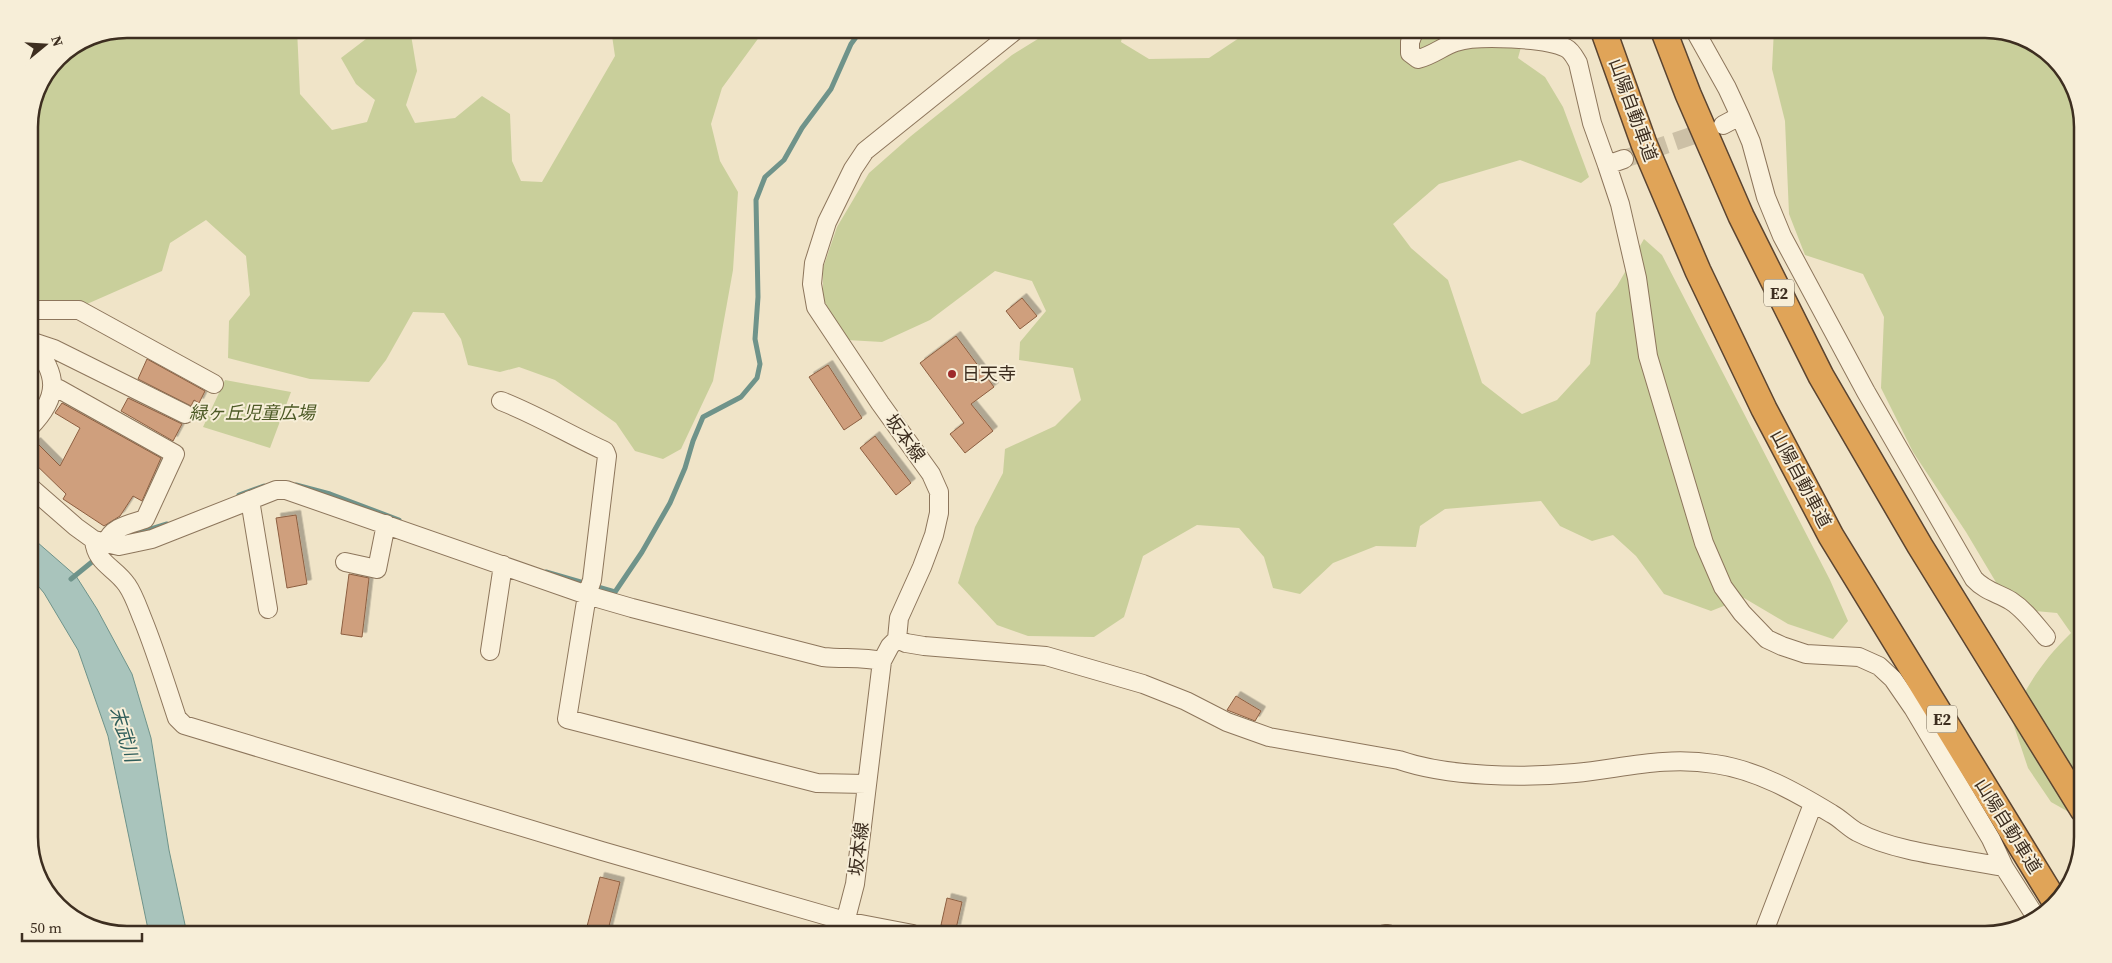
<svg xmlns="http://www.w3.org/2000/svg" width="2112" height="963" font-family="'Source Serif 4','Noto Sans JP',serif">
  <defs>
    <filter id="shadow"><feDropShadow dx="4.5" dy="-4.5" stdDeviation="0" flood-color="#0004"/></filter>
  </defs>
  <rect width="100%" height="100%" fill="#f0e4c8"/>
  <path fill="#c9cf9b" d="M126,29H297L300,94L332,130L367,122L375,100L356,84L341,58L379,29H410L417,71L406,105L415,123L455,118L482,96L510,114L512,161L521,181L542,182L615,56L611,29H757L760,36L722,88L711,124L720,161L738,192L733,270L713,381L681,449L663,459L635,451L616,423L555,380L519,367L500,372L468,365L461,339L444,313L413,312L386,360L369,382L310,379L228,358L229,321L250,295L246,256L206,220L170,243L162,271L87,304L29,299V120L39,83L58,57L89,36Z
    M1054,29H1124L1121,42L1149,59L1209,58L1242,36L1259,29H1526L1518,58L1545,77L1563,107L1589,177L1581,183L1520,160L1439,184L1393,224L1411,248L1448,280L1482,383L1522,414L1557,400L1590,364L1596,313L1617,286L1644,239L1662,255L1830,580L1848,621L1833,639L1788,624L1744,598L1711,611L1664,594L1636,556L1613,535L1592,541L1560,526L1541,501L1445,509L1420,526L1416,547L1376,546L1333,563L1300,594L1273,588L1264,557L1239,528L1197,525L1143,556L1124,617L1094,637L1028,636L997,625L958,583L975,527L1003,473L1005,449L1055,426L1081,400L1073,368L1019,360L1020,342L1046,311L1032,281L995,271L930,320L882,342L847,340L823,299V268L837,227L869,173L911,136L1012,55Z
    M1774,29H1986L2023,36L2067,72L2083,120V820L2051,802L2028,768L2011,717C2030,682 2042,661 2071,633L2057,613L2035,611L2000,589L1966,532L1913,452L1881,388L1884,317L1863,274L1805,255L1789,214L1785,121L1772,69Z
    M225,380L291,392L270,448L203,427Z"/>
  <path fill="#a9c4bc" stroke="#6f938a" d="M29,535L76,576L97,609L132,674L151,738L169,850L187,934H149L108,736L78,650L44,593L29,575Z"/>
  <g fill="none" stroke-linecap="round" stroke-linejoin="round">
    <path stroke="#6f938a" stroke-width="5" d="M296,485L330,494L399,520
      M239,495L264,486
      M132,535L167,524
      M546,572L615,592L642,552L670,503L685,468L693,441L703,417L741,397L757,378L760,364L755,339L758,297L756,200L765,177L784,160L802,128L831,89L851,44L862,29
      M71,579L98,557"/>
  </g>
  <path fill="#cf9f7d" stroke="#8d5f41" filter="url(#shadow)" d="M1022,298L1037,316L1020,329L1006,311Z
    M956,336L994,387L971,404L993,431L965,453L950,434L964,423L920,363Z
    M147,359L205,391L199,403L194,400L191,406L138,379Z
    M828,365L862,418L844,430L809,377Z
    M128,398L182,424L173,441L121,411Z
    M62,403L161,458L142,501L133,496L120,516L104,526L63,499L66,494L29,458V449L36,442L60,466L80,428L55,413Z
    M875,436L911,483L896,495L860,448Z
    M296,515L307,584L287,588L276,518Z
    M349,574L369,578L362,637L341,634Z
    M1236,696L1261,711L1255,721L1227,710Z
    M600,877L620,882L607,934H585Z
    M947,898L962,902L956,929L941,925Z"/>
  <g fill="none" stroke-linecap="round" stroke-linejoin="round">
    <path stroke="#ccc0a6" stroke-width="18" stroke-dasharray="18 9" stroke-linecap="butt" d="M1624,159L1715,128"/>
    <defs>
      <path id="minor" d="M1415,29L1410,42V53L1418,59C1432,56 1443,46 1456,42C1477,35 1547,38 1566,48C1572,51 1575,58 1578,63L1592,123L1607,165L1624,159
        M1694,29L1727,88L1740,116L1723,125
        M1740,116L1751,142L1766,197L1782,236L1866,392L1974,579C1985,591 1998,593 2011,601C2025,610 2035,624 2046,637
        M1607,165L1620,204L1637,278L1648,356L1704,543L1723,587L1742,613L1767,639L1782,646L1806,654L1859,657L1879,666L1893,679L1913,708L1991,839L2004,867L2037,919
        M29,310H79L214,384
        M30,341L54,349L185,414
        M53,390L59,389L175,454L145,519C130,524 111,527 106,543
        M501,401C537,415 570,435 605,451L607,456L592,580L587,595L567,719L817,783L866,784
        M29,428C60,397 59,374 31,342
        M29,486L76,527L94,540L119,546L152,539L276,490H286L587,595L632,608L823,657C843,659 863,657 882,661
        M250,500L268,609
        M94,540C96,564 115,567 127,585C134,595 138,608 143,620C156,652 166,685 177,718L184,725L602,851L845,921L913,934
        M345,562L377,569L386,524
        M897,639L906,643L924,646L1046,656L1143,684L1186,701L1227,722L1269,737L1399,760C1448,777 1523,778 1575,773C1624,768 1665,756 1715,764C1757,770 1796,792 1832,814C1841,819 1848,827 1857,832C1897,853 1959,858 2004,867
        M490,651L503,565
        M842,934L855,884L882,661L890,646L897,639L899,618L922,567L934,535L939,513V492L931,474L880,403L816,307L812,284L814,263L827,222L853,169L865,151L1017,29
        M1385,934H1388
        M1763,934L1813,804"/>
      <path id="highway" d="M1603,29L1644,144L1698,271L1764,409L1831,536L2054,900
        M1663,29L1688,94L1741,216L1821,376L1920,546L2083,810"/>
    </defs>
    <use href="#minor" stroke="#8d765c" stroke-width="20"/>
    <use href="#highway" stroke="#5b4430" stroke-width="28"/>
    <use href="#minor" stroke="#faf1dc" stroke-width="18"/>
    <use href="#highway" stroke="#e0a458" stroke-width="25"/>
  </g>
  <circle fill="#9e2a2b" stroke="#f7eed8" stroke-width="2" cx="952" cy="374" r="5"/>
  <g text-anchor="middle" stroke-width="4" stroke-linejoin="round" paint-order="stroke">
    <g fill="#f7eed8" stroke="#756857" stroke-width="1">
      <rect x="1764" y="279.5" width="30" height="27" rx="4"/>
      <rect x="1927" y="705.5" width="30" height="27" rx="4"/>
    </g>
    <g font-size="16" font-weight="bold" fill="#3d2e20">
      <text x="1779" y="299">E2</text>
      <text x="1942" y="725">E2</text>
    </g>
    <g font-size="18" fill="#3d2e20" stroke="#f7eed8">
      <text transform="translate(1633 110) rotate(70)" y="6">山陽自動車道</text>
      <text transform="translate(905 438) rotate(54)" y="6">坂本線</text>
      <text transform="translate(1801 479) rotate(62)" y="6">山陽自動車道</text>
      <text transform="translate(2008 826) rotate(58)" y="6">山陽自動車道</text>
      <text transform="translate(859 849) rotate(-83)" y="6">坂本線</text>
    </g>
    <g font-size="18" fill="#3d2e20" stroke="#f7eed8" text-anchor="start">
      <text x="962" y="380">日天寺</text>
    </g>
    <g font-size="18" font-style="italic" fill="#4d5a26" stroke="#f7eed8">
      <text x="252" y="419">緑ヶ丘児童広場</text>
    </g>
    <g font-size="19" font-style="italic" fill="#2f5d5a" stroke="#f7eed8">
      <text transform="translate(125 734) rotate(73)" y="7">末武川</text>
    </g>
  </g>
  <path d="M0 0H2112V963H0ZM127 38H1985A89 89 0 0 1 2074 127V837A89 89 0 0 1 1985 926H127A89 89 0 0 1 38 837V127A89 89 0 0 1 127 38Z" fill="#f7eed8" fill-rule="evenodd"/>
  <path fill="none" stroke="#3d2e20" stroke-width="2.5" d="M127 38H1985A89 89 0 0 1 2074 127V837A89 89 0 0 1 1985 926H127A89 89 0 0 1 38 837V127A89 89 0 0 1 127 38Z"/>
  <g transform="translate(45 45) rotate(72)" stroke="#f7eed8" stroke-width="4" paint-order="stroke">
  <path d="M0-4L9 19L0 12L-9 19Z" fill="#3d2e20"/>
  <text y="-8" font-size="14" font-weight="bold" text-anchor="middle" fill="#3d2e20">N</text>
  </g>
  <path d="M22 933v8h120v-8" fill="none" stroke="#3d2e20" stroke-width="2.5"/>
  <text x="30" y="933" font-size="15" fill="#3d2e20" stroke="#f7eed8" stroke-width="4" paint-order="stroke">50 m</text>
</svg>
